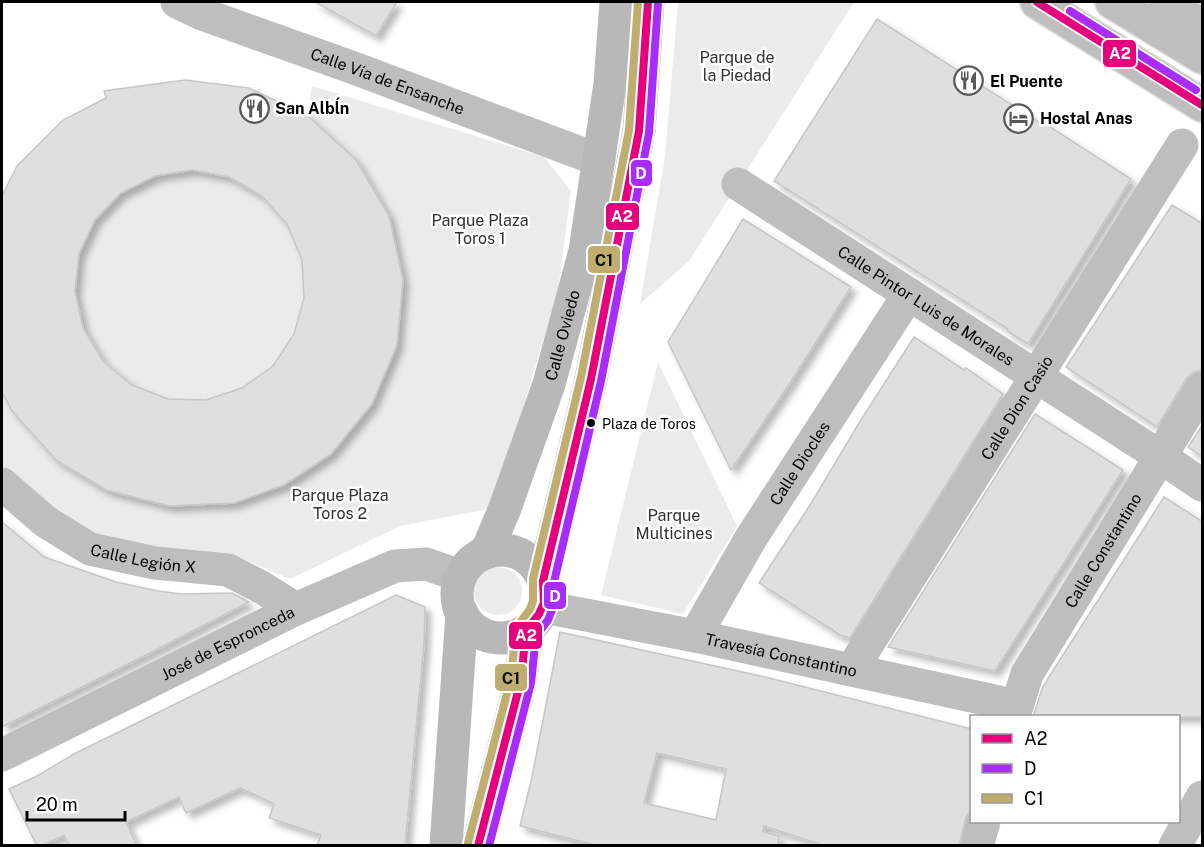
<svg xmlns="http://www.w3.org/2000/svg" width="1204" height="847" font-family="'Public Sans',sans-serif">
  <defs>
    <filter id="shadow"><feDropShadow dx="5.5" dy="5.5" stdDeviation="3" flood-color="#0004"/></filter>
  </defs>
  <rect width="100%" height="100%" fill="#fff"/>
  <path fill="#ebebeb" d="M678,2H854L689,261L640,304L665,156Z
    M185,80L249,88L308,115L312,86L544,157L571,191L558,291L493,508L400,526L290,579L230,553L163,552L106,539L48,509L2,468V196L17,166L63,120L124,88Z
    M658,362L737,526L683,614L601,595Z
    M474 591a24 24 0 1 1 48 0a24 24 0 1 1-48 0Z"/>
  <path fill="#dfdfdf" stroke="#c6c6c6" stroke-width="1.5" fill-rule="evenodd" filter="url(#shadow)" d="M315,2H397L376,36Z
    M877,19L1042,124L1041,121L1131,179L1028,344L1007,331L1008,329L774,181Z
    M185,80L249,88L308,116L356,160L389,216L403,280L397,345L372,404L331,454L284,485L234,503L169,506L106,490L56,460L12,411L2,392V196L17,166L63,120L106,98L104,91ZM192,170L229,177L262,196L287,224L302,260L304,298L294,334L273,366L242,388L206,400L168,399L132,385L103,361L83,328L75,291L79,254L95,220L121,193L155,176Z
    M1172,205L1203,224V370L1194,372L1186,379L1157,427L1066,367Z
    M743,219L851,287L790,383L731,470L668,342Z
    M914,337L964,370L966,368L1003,394L850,638L840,635L759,583L812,502L859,423Z
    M1035,414L1123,470L995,671L888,647Z
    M1203,424V457L1188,447Z
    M1164,497L1203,522V717H1033L1042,689L1047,680Z
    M2,522L44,557L116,582L158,591L181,594L232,593L249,602L152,652L2,727Z
    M396,595L425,607L424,644L405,846H317L321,835L269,818L274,804L240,788L186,813L179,797L126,822L137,846H69L64,835L41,846H37L9,789L37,776L74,754Z
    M560,632L765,677L972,729V808L966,817L959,846H825L764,826L763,832L779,836L778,846H599L520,826L532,777ZM657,753L726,769L716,820L644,803Z"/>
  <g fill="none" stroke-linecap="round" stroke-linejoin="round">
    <defs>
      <path id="highway" d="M1037,2L1202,105
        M1112,2L1202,57
        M1164,2L1202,26"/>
    </defs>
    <use href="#highway" stroke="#dbdbdb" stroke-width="36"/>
    <g stroke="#bebebe" stroke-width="33">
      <path id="s1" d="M177,2L202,14L354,68L599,160"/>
      <path id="s2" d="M738,184L1161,457L1202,485"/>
      <path id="s3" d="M2,484L46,522L90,549L155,563L228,570L261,587L296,609"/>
      <path id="s4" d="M544,607L695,636L1017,706"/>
      <path id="s5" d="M695,636L751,538L909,294"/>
      <path id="s6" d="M852,669L1182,145"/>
      <path id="s7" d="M1014,716L1027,674L1202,389"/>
      <path id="s8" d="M2,755L296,609L395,566L426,564L461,576"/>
      <path d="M977,846L984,822"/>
      <path d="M1175,846L1202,797"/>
    </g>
    <g stroke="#b8b8b8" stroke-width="33">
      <circle cx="501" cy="594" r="44"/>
      <path id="s9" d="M486,553L505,508L549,384L585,251L610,84L616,2"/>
      <path d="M543,581L591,379L639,131L648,2"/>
      <path d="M446,846L462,613"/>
      <path d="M478,846L521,680L526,631"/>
    </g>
    <use href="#highway" stroke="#bebebe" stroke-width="33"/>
    <defs>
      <path id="bus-1" d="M1037,2L1202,105
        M478,846L521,680L526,631L539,614L544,603L543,581L591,379L639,131L648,2"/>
      <path id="bus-2" d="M1070,11L1196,90
        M489,846L531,683L536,636L548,620L554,605L555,596L554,582L601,381L649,133L658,3"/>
      <path id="bus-3" d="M468,843L511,678L516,628L530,609L533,601V579L581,377L629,130L638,2"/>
    </defs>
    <use href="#bus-1" stroke="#fff" stroke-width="12"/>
    <use href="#bus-2" stroke="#fff" stroke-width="12"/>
    <use href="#bus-3" stroke="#fff" stroke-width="12"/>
    <use href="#bus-1" stroke="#e5007d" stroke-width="8"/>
    <use href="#bus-2" stroke="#a82dfb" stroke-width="8"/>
    <use href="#bus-3" stroke="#bfae6f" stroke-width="8"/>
  </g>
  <defs>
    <symbol id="restaurant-ring" viewBox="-11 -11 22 22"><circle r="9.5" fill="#fff" stroke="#595959" stroke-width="1.5"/><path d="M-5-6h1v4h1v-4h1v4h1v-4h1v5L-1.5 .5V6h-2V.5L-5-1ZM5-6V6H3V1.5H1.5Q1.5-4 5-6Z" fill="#595959"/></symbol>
    <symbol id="hotel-ring" viewBox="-11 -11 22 22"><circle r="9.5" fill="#fff" stroke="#595959" stroke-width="1.5"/><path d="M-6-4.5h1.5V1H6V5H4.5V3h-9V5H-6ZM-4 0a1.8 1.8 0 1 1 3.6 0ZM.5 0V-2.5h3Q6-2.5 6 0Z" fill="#595959"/></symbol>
  </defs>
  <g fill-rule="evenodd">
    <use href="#restaurant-ring" x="952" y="64" width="33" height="33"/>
    <use href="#restaurant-ring" x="238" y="92" width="33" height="33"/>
    <use href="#hotel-ring" x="1002" y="102" width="33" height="33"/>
  </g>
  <circle fill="#000" stroke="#fff" stroke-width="2" cx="591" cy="423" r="5"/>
  <g text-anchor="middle" stroke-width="5" stroke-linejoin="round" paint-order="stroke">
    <g font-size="14" fill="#000" stroke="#fff" text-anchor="start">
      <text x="602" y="429">Plaza de Toros</text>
    </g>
    <g font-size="16" fill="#323232" stroke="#fff">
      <text x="737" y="63">Parque de<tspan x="737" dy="18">la Piedad</tspan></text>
      <text x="480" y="226">Parque Plaza<tspan x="480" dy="18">Toros 1</tspan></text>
      <text x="340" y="501">Parque Plaza<tspan x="340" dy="18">Toros 2</tspan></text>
      <text x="674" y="521">Parque<tspan x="674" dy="18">Multicines</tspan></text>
    </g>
    <g font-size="16" fill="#000" stroke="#fff">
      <text dy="6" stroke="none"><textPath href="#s1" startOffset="225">Calle Vía de Ensanche</textPath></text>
      <text dy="6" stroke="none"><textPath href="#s2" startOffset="224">Calle Pintor Luis de Morales</textPath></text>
      <text dy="6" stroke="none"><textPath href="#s9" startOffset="231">Calle Oviedo</textPath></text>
      <text dy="6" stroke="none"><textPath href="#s6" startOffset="309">Calle Dion Casio</textPath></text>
      <text dy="6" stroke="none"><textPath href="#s5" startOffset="202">Calle Diocles</textPath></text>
      <text dy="6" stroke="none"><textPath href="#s7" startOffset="189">Calle Constantino</textPath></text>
      <text dy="6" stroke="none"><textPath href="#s3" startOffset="164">Calle Legión X</textPath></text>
      <text dy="6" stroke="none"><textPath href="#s8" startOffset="252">José de Espronceda</textPath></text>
      <text dy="6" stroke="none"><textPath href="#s4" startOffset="242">Travesía Constantino</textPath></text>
    </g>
    <g font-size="16" font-weight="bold" fill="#000" stroke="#fff" text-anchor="start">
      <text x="990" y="87">El Puente</text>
      <text x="275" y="114">San Albĺn</text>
      <text x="1040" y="124">Hostal Anas</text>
    </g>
  </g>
  <g stroke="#fff" stroke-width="2">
    <rect x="1102" y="39" width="35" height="29" rx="6" fill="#e5007d"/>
    <rect x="630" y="159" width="23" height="28" rx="6" fill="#a82dfb"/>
    <rect x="605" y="202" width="35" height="29" rx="6" fill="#e5007d"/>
    <rect x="587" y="245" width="34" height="29" rx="6" fill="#bfae6f"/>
    <rect x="543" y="581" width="24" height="29" rx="6" fill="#a82dfb"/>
    <rect x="508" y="621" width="35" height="29" rx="6" fill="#e5007d"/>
    <rect x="494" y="663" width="34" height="29" rx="6" fill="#bfae6f"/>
  </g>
  <g font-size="16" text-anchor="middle" font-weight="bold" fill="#fff">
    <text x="1120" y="59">A2</text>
    <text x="641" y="179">D</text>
    <text x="622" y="222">A2</text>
    <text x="555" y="602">D</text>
    <text x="526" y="641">A2</text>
  </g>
  <g font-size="16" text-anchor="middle" font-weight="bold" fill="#111">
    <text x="604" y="266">C1</text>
    <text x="511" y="684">C1</text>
  </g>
  <rect width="1204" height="847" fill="none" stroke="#000000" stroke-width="6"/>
  <rect x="970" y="715" width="210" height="108" fill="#ffffff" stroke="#999999" stroke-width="1.5"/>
  <rect x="982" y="734" width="30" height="9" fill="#e5007d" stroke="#999999" stroke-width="1.5"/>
  <text x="1024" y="745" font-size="18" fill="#000000">A2</text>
  <rect x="982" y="764" width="30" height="9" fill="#a82dfb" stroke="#999999" stroke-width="1.5"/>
  <text x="1024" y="775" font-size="18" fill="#000000">D</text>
  <rect x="982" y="794" width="30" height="9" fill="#bfae6f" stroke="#999999" stroke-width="1.5"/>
  <text x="1024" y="805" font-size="18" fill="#000000">C1</text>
  <path d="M27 811v9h98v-9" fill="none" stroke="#000000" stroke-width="3"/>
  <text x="36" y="811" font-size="18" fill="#000000" stroke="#ffffff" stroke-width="4.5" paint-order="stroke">20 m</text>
</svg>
